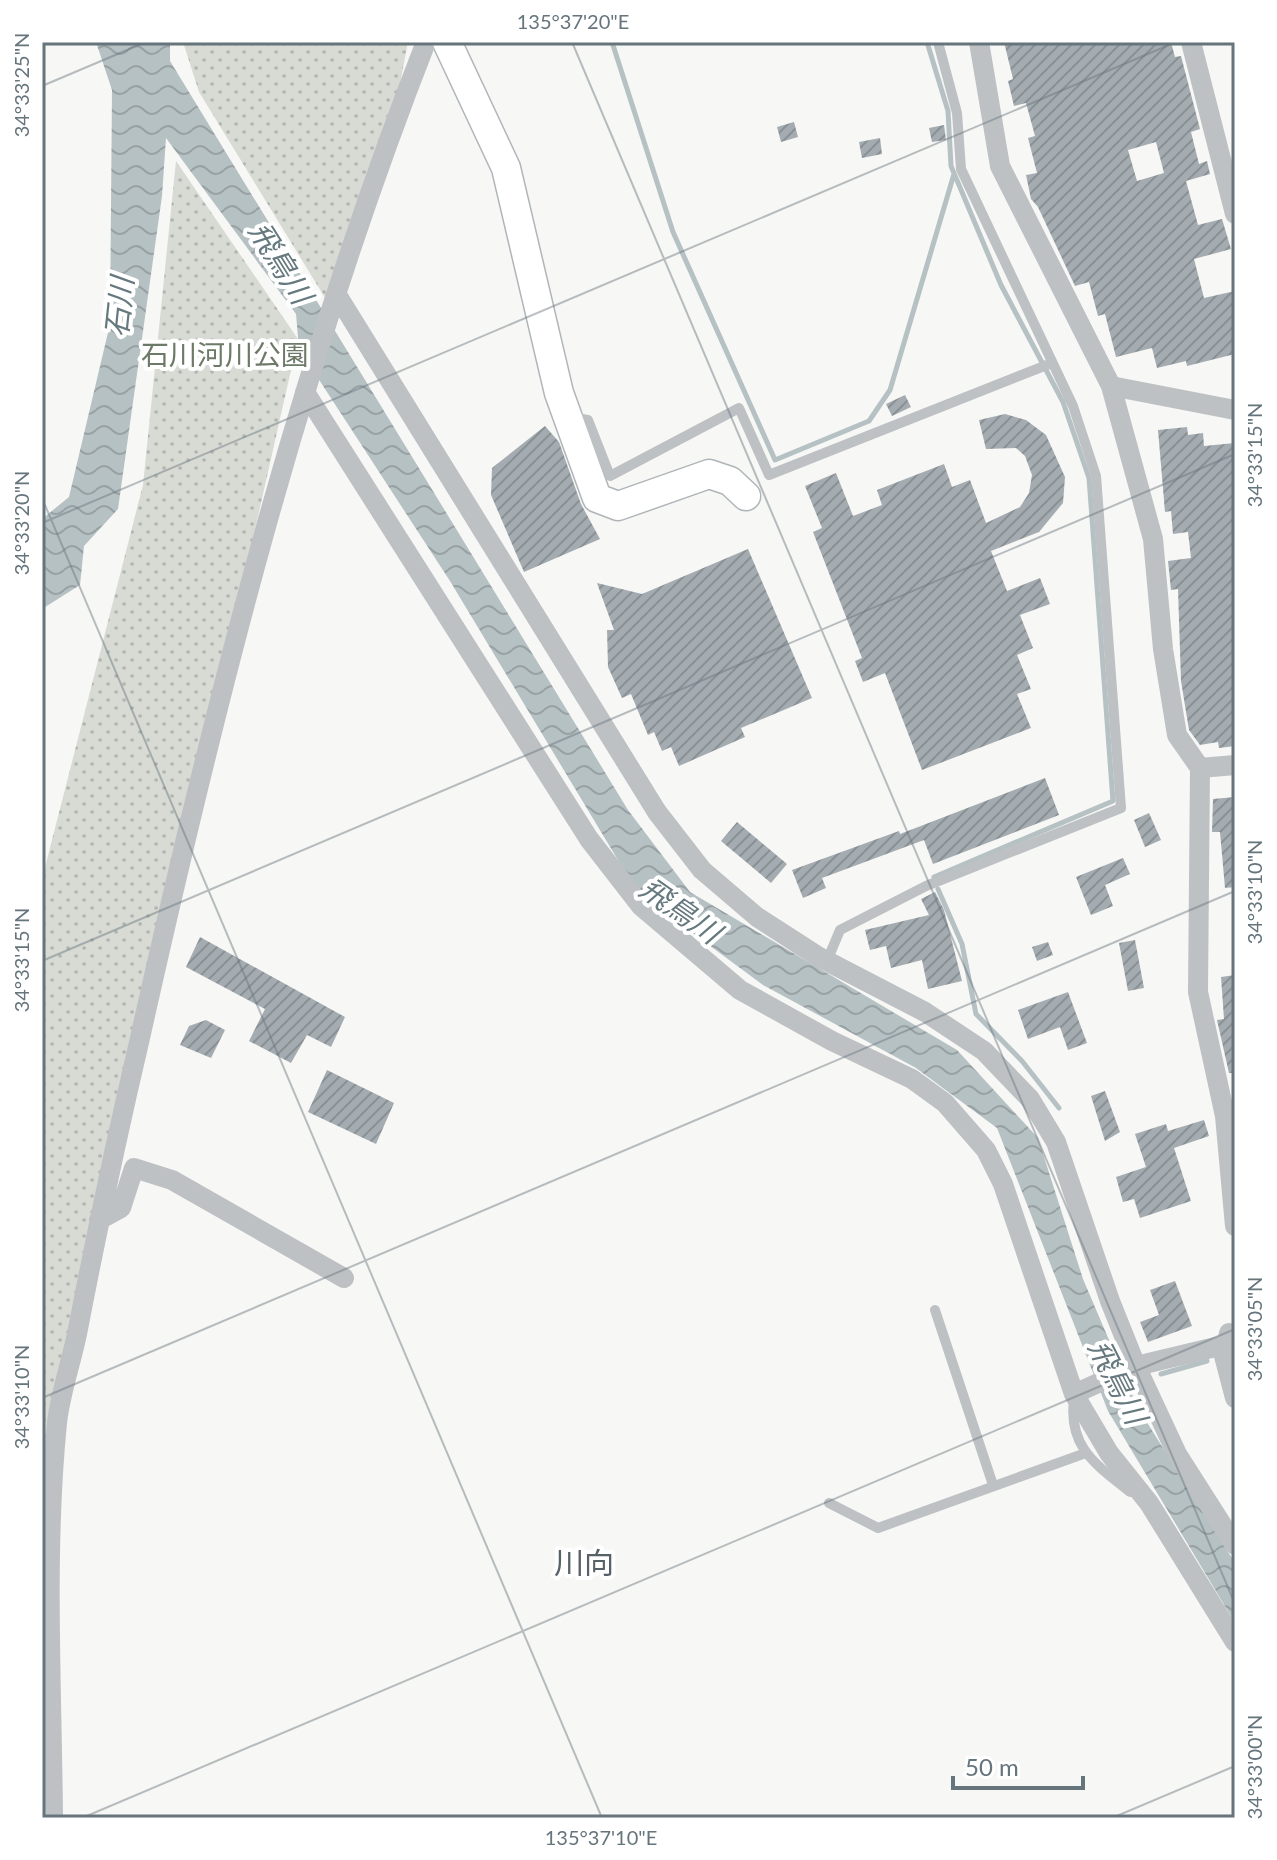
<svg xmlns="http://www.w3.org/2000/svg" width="1277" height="1860" font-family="Lato,'Noto Sans JP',sans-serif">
  <defs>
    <pattern id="park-dots" width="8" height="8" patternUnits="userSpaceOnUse" patternTransform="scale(2)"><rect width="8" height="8" fill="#d7dbd4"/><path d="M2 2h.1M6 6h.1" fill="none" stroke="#b2b6b1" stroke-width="1.8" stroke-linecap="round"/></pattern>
    <pattern id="water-waves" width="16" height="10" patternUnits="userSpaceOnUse" patternTransform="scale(2)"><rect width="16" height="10" fill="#b6c1c4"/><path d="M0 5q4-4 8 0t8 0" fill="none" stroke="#98a1a4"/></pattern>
    <pattern id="building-hatch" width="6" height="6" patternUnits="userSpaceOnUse" patternTransform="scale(2)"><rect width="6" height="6" fill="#a5acb1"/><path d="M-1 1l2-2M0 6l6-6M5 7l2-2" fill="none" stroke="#8a9195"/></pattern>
  </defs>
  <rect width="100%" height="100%" fill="#f7f7f5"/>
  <path fill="url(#park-dots)" d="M183,42H408L400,84L327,301L199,92Z
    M176,161L298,339L42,1474V879L143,485Z"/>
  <path fill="url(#water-waves)" d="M96,42H170V61L628,810L690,892L957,1050L1038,1138L1083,1279L1138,1408L1235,1563V1623L1108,1411L997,1128L916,1068L763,985L671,917L630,880L450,581L299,349L296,314L166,138L162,196L118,509L84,546L80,585L42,609V519L69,497L110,324L112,90Z"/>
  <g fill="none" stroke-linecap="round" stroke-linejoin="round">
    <path stroke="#b6c1c4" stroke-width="5" d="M612,42L673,232L775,460L869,421L890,390L954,174
      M927,42L948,111L951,166L1001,285L1063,402L1089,478L1113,801L934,877
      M938,889L962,944L976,1014L1022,1061L1059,1108
      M1161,1374L1207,1361"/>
  </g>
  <path fill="url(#building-hatch)" fill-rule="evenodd" d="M1004,42H1171L1175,57L1181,56L1200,129L1191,132L1199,164L1207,161L1210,174L1186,181L1198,225L1222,219L1231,249L1194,259L1204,298L1235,291V354L1187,366L1186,361L1157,368L1152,348L1116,357L1105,314L1098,316L1089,282L1075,286L1038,207L1031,199L1026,175L1037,173L1028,138L1035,136L1026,103L1014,106L1008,81L1013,79ZM1156,142L1164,173L1137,181L1128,150Z
    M794,122L798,137L781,142L777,127Z
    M944,125L946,140L932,142L929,128Z
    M880,138L882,154L862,158L859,142Z
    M905,395L911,407L892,416L886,404Z
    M1005,414L1026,420L1046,435L1065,477L1063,503L1039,532L991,551L1007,591L1040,578L1050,604L1020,615L1033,648L1017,655L1031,689L1017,694L1031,728L922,770L885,673L863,682L855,661L862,658L813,532L822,528L805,486L836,473L853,516L882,505L877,490L944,464L952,487L970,480L986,523L1020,507L1029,493L1032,475L1025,456L1016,448L986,449L979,420Z
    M545,426L559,442L581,504L600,539L524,572L491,495L492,468Z
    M1187,427L1188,435L1203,433L1204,446L1235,443V746L1219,748L1218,742L1200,745L1189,730L1181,681L1178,589L1171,590L1168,561L1191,558L1188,532L1173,534L1171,511L1165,512L1158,430Z
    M748,549L812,698L741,728L745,737L679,766L671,747L662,751L654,732L648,735L631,694L622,698L608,667L607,630H614L597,583L642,594Z
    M1045,778L1059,815L933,864L924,840L822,878L826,888L803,898L792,870L899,831L900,834Z
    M1235,797V887L1225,888L1220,832H1212L1213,799Z
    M1149,813L1161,840L1145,847L1134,820Z
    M737,822L787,864L771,883L721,841Z
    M1123,858L1130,874L1105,885L1113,906L1091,915L1076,877Z
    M935,892L944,910L962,981L928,989L922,960L891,968L886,946L870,950L865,930L929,915L921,899Z
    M200,937L345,1017L331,1047L307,1035L291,1063L249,1041L265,1009L186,967Z
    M1135,940L1144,988L1128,991L1119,943Z
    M1048,942L1053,955L1037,961L1032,947Z
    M1235,975V1073H1229L1217,1020L1224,1019L1221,977Z
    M1068,992L1087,1043L1068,1050L1060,1027L1028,1039L1018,1010Z
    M206,1020L225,1030L211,1058L180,1045L189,1026Z
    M327,1070L394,1103L376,1144L308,1112Z
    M1105,1091L1120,1132L1105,1141L1091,1096Z
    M1204,1120L1209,1136L1174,1148L1191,1201L1140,1218L1134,1199L1123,1202L1116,1177L1146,1167L1135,1134L1166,1124L1168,1131Z
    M1175,1281L1192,1326L1148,1342L1140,1322L1159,1315L1150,1290Z"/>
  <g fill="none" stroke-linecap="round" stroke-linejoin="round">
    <defs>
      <path id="secondary" d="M447,42L506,168L559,393L597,498L618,506L709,474L730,481L746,496"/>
    </defs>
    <use href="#secondary" stroke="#afb5b9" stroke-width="31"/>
    <path stroke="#bdc1c4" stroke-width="10" d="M570,417L588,420L610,476L739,408L769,475L1052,363
      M827,961L840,930L926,886L1121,808L1096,476L1073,406L961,169L957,113L938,42
      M935,1310L993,1485
      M1074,1400C1068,1448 1097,1465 1130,1492
      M829,1503L878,1528L1083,1454"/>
    <path stroke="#bdc1c4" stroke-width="20" d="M979,42L1000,166L1111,386L1153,539L1163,649L1177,735L1200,768L1198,992L1225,1116L1235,1226
      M1191,42L1235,214
      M337,295L657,812L702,870L757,917L819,957L925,1012L984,1051L1030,1099L1056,1142L1110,1301L1136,1366L1177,1454L1235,1545
      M1111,386L1235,410
      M305,392L589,839L641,906L740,990L832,1041L912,1079L945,1103L986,1150L1003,1184L1074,1394L1109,1453L1149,1503L1235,1642
      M1200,768L1235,765
      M99,1220L121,1208L134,1168L172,1180L344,1278
      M1229,1333L1224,1356L1235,1398
      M1074,1394L1136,1366L1224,1345L1235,1333
      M53,1818C52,1687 44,1554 57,1423C60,1394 71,1363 77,1334C96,1235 117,1136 140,1038C215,702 300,363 426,42"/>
    <use href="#secondary" stroke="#fff" stroke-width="28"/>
  </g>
  <path fill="none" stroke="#66747c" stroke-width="2" stroke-opacity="0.45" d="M572,42L1235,1604M42,86L146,42M42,498L602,1818M42,523L1176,42M42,961L1235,454M42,1398L1235,891M82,1818L1235,1329M1112,1818L1235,1766"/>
  <g text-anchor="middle" stroke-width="8" stroke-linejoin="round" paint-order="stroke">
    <g font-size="28" fill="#6d7a68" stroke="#fff">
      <text x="225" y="365">石川河川公園</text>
    </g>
    <g font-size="30" font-style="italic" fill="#66797e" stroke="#fff">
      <text transform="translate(280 263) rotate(58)" y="10">飛鳥川</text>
      <text transform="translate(120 307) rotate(-84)" y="10">石川</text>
      <text transform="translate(680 911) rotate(35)" y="10">飛鳥川</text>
      <text transform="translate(1117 1382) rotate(63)" y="10">飛鳥川</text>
    </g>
    <g font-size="30" fill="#576268" stroke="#fff">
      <text x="584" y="1574">川向</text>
    </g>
  </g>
  <rect width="1277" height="1860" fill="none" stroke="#ffffff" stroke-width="88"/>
  <path d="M953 1776v12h130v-12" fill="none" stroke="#66747c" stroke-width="4"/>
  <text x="965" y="1776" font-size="24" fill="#66747c" stroke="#ffffff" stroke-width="6" paint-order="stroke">50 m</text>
  <rect x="44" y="44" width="1189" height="1772" fill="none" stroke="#66747c" stroke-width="3"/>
  <g font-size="20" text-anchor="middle" fill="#66747c">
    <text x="573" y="29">135°37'20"E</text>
    <text transform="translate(22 85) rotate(-90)" y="7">34°33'25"N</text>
    <text transform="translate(1255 455) rotate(-90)" y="7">34°33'15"N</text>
    <text transform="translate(22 523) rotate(-90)" y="7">34°33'20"N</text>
    <text transform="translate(1255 892) rotate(-90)" y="7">34°33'10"N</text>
    <text transform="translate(22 960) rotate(-90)" y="7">34°33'15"N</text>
    <text transform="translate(1255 1329) rotate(-90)" y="7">34°33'05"N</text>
    <text transform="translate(22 1397) rotate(-90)" y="7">34°33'10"N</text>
    <text transform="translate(1255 1767) rotate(-90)" y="7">34°33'00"N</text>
    <text x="601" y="1845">135°37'10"E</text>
  </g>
</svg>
